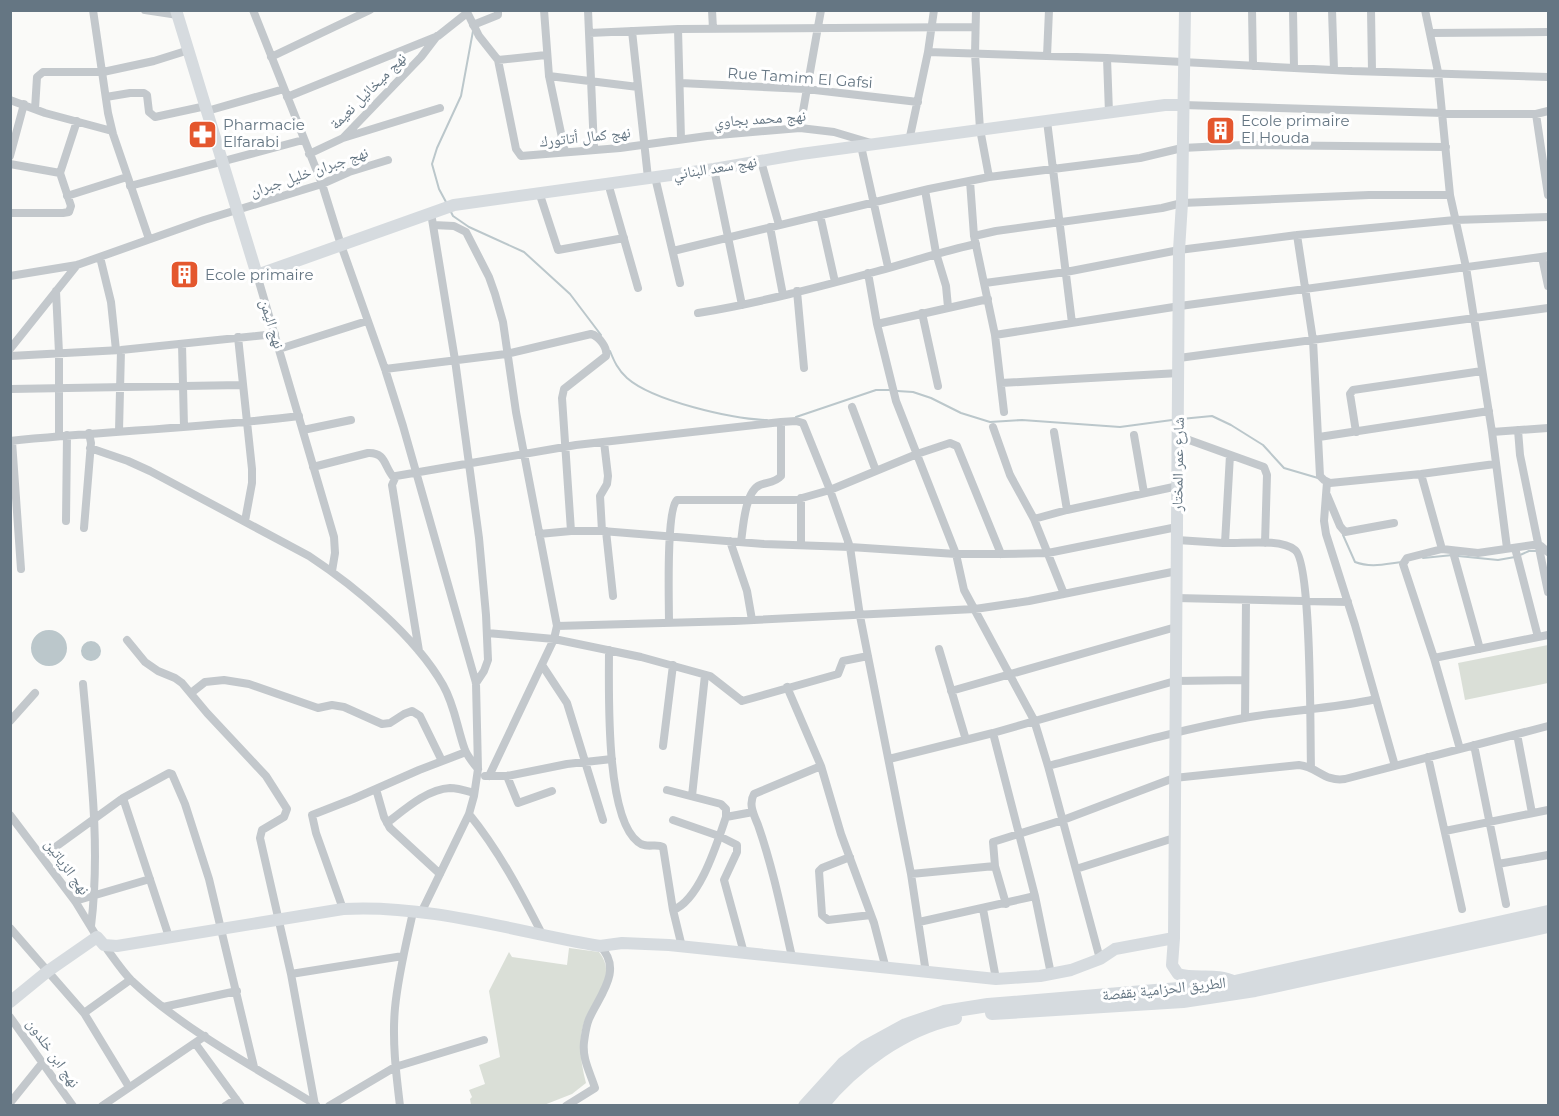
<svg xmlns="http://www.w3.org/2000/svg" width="1559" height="1116" font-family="Montserrat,'Noto Naskh Arabic',sans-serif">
  <rect width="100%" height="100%" fill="#fafaf8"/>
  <path fill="#dadfd7" d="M1548,645V683L1465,700L1458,663Z
    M569,948L599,952C620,979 589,1001 583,1026C578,1045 581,1064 586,1083L572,1094L544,1105H471L470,1099L472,1097L469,1090L485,1084L479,1065L500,1057L489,991L509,952L512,957L567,965Z"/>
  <path fill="#bbc7cb" d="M31 648a18 18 0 1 1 36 0a18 18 0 1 1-36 0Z
    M81 651a10 10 0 1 1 20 0a10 10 0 1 1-20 0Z"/>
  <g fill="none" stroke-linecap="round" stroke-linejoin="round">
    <path stroke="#bbc7cb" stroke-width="2" d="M446,202L439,189L432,164L437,148L461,96L473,31
      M450,210L453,216L469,227L524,252L570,294L601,335
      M610,351C614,361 618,370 627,378C653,401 732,419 767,420
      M897,391L913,392L931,398L961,413L990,422L1022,420L1120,427L1172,420
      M796,417L876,390H891
      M1181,419L1212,416L1231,425L1263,445L1284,468L1318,478
      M1343,535L1355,562C1371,568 1385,564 1402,562
      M1520,555L1529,551H1538
      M1458,556L1498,560L1515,557
      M1423,558L1453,555"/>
    <path stroke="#c3c8cc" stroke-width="8" d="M93,10L108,113L113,134L149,239
      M145,10L178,15
      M253,10L322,184L341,245L385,369L403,426L476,683L478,769L474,796L469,814L421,913
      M466,10L479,36L498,60L516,149L521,156L620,148L707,136L800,128L834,132L871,143
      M544,10L549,76L565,152
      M588,10L594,149
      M712,10L713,29
      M976,10L975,54L980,129L989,177
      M1252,10L1253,66
      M1293,10L1294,68
      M1332,10L1334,70
      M1371,10L1372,71
      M1425,10L1438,72L1450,195
      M473,25L498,15V10
      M678,29L681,139
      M632,31L648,178
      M589,33L678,29L975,27
      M1430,33L1548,32
      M928,52L1107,58L1352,71L1548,77
      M1047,56L1049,10
      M271,57L370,10
      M1107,58L1109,113
      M498,60L546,55
      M549,76L638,87
      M680,83L806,89L918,102
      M106,97L130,93H144L147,95L149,112L155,117L206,106
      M287,97L438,36L467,13
      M10,100L45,113L112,131
      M1183,105L1476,114H1536L1548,111
      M35,109L37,77L43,72H103L154,61L189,50
      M207,111L284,89
      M1536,114L1548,195
      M1047,121L1072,323
      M800,128L821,10
      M343,138L440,108
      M909,141L928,52L934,10
      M861,146L888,267
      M309,154L343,138L421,57L437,36
      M10,156L24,104
      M761,161L779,225
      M10,164L60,173
      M714,169L742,305
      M655,177L680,283
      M970,181L974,236L995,335L1004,412
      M608,183L638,288
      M130,186L303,140
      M925,190L936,253L946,286L948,307
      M539,192L558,250L624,238
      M67,196L127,177
      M10,213H63L69,212L71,206L60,173L77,121
      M820,215L835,282
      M432,219L455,360L479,538L486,615L488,660L484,671L476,683
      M433,225L454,226L466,232L489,277L495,294L503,322L516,412L557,626L554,639L489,776
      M770,227L783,295
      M1297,235L1313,340L1320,476L1324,480L1330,483L1421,474L1495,464
      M974,236L996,231L1162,208L1182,203L1369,195H1450L1466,267L1492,432L1507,548
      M673,251L929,189L989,177L1140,158L1182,148L1243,145L1446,147
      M100,257L111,302L116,350
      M1542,257L1548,286
      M868,273L877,324L896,401L956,554L964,590L1034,720L1048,766L1100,959
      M257,275L334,537L335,553L332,571
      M10,276L77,265L204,220L322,184L349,172L388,160
      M985,283L1066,272L1179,250L1297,235L1455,220L1548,217
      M56,291L59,353V436
      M797,291L804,368
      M698,313C759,303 819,287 878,271C911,262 943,251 976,244
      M922,313L938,386
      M877,324L988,299
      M995,335L1180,306L1548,256
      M238,337L252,469V483L245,521
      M182,344L184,427
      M10,349L77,265
      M279,349L367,321
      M10,356L121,350L275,334
      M1179,358L1548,308
      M385,369L506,354L591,334C599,336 608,348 606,356L564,389L562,398L571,531
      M1001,383L1179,373
      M10,389L242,385
      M852,407L876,471
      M993,427L1010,475L1034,519L1064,594
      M303,430L351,420
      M1518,430L1520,455L1548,592
      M119,431L121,350
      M1054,432L1067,510
      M1356,432L1350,394L1353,390L1482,371
      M1492,432L1548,428
      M1134,435L1144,493
      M1178,436L1264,467L1267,475L1265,543
      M1319,437L1489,411
      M10,441C107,431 203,428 299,416
      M12,441L21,569
      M90,448L128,461L150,471L309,556C356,587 415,636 443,685C455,706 457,728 465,750C468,757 473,763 478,769
      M313,467L368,453C386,452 384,467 394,478
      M1421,474L1442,549L1478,553L1533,545L1541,546L1548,552
      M1327,482L1324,521L1326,534L1355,625L1395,766
      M1327,495L1340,526L1345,532L1394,523
      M1034,519L1067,510L1178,486
      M66,521L67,435
      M84,528L91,443L89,433
      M602,531L600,496L607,484L608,476L604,442
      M606,531L613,596
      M539,534L571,531H602L764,544L850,547L956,554H1001L1048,553L1177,527
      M1177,540C1192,541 1208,542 1223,543C1242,544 1280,538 1295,550C1312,563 1310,737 1311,768
      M730,541L747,591L752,620
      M741,542C743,528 745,491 760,485C767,482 775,483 781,476V422
      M1225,543L1230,455
      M801,545V498
      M1515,548L1538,637
      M1453,552L1480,649
      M1176,598L1348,602
      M669,623C669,603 666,510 677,500H795L830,490L917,454L950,443L957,446L1001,554
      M557,626L734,621L975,609L1029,601L1177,571
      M487,633L554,639L641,657L710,676L742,701L838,674L843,661L868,656
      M127,640L145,662L158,671L175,678L182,683L207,713L266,776L287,809L284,817L262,830L260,838L291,974L315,1105
      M939,649L966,740
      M609,650C609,691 605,817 638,842C646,849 656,843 663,847L673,910
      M419,651L392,485L396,476L576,445L781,422L796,421L803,423L830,490L850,547L860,616L911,874L926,973
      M1434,658L1403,564L1407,558L1442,549
      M542,665L567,703L603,820
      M83,684C90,764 101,846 91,926
      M787,687L821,766L841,834L874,923L886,969
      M951,691L1176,627
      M191,693L205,682L224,680L249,684L318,708L332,705L344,707L382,724L390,723L404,714L412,711L420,716L442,761
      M1245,718L1246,600
      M10,721L35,693
      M993,733L1035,896L1051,974
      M1517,734L1532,813
      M1474,745L1506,904
      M663,746L673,665
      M1460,749L1434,658L1548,635
      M1428,757L1462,909
      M889,759L993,733L1175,681L1245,680
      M1048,766C1113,749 1178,730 1244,718C1288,710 1332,709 1376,699
      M485,776H507L567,764L612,759
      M507,776L518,803L552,791
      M376,789L384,817L390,828L440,874
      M667,790L721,804L726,809V817L753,812
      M692,796L705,675
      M123,798L169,937
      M469,814C499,851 520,891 542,934
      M10,815L75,901L97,937
      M673,820L719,836L737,845V852L724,880L744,953
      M387,823C404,810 427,789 450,788C458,788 467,791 474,793
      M1445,831L1548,810
      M43,856L123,798L169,773L172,774L185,804L209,879L254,1067
      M850,857L822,868L819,871L822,915L828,920L871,915
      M1498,864L1548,855
      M1076,869L1174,838
      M911,874L995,866
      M75,901L150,879
      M1006,904L995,866L993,842L1063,820L1174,778L1299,765C1318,767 1324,782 1345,779L1548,726
      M343,909L316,833L312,815L353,799L419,770L466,752
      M983,909L996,979
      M919,922L1035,896
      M10,928L84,1013L129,1087
      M104,945C113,957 122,971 132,981C184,1030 256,1068 316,1105
      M682,947L673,910C700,900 717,843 726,817
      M792,957C782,913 773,868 758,825C754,815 748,804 754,794L821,766
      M291,974L403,956
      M163,1007L237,991
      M84,1013L130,980
      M10,1017L73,1106
      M195,1043L241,1106
      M10,1103L43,1062
      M102,1106L205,1036
      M225,1106L236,1099
      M329,1106L395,1067L484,1040
      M400,1106C396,1073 392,1040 395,1008C398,976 406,944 413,912
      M566,1106L595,1088C590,1072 582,1059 584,1042C585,1035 586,1026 589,1019C599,996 624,970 600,946"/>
    <path stroke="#d6dbdf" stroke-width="12" d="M176,10L257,275L454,205L714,169L801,154L1165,105H1183
      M1174,938L1172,965L1178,974C1197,980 1216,972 1235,982
      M10,1002L48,971L97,937L104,945L117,946L343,909C428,904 517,932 600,946L622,943L669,945L996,979L1040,976L1071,970L1100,959L1115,949L1174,938L1179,250L1182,203L1185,10"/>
    <path stroke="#d6dbdf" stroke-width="14" d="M992,1013L1183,1001L1255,990L1548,926
      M805,1106L844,1063L864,1048L906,1025L944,1012L988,1005L1179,989L1235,982L1548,912
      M821,1106C854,1065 904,1029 955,1018"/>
  </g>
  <defs>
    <symbol id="building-square" viewBox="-11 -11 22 22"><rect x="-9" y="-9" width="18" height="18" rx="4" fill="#e4572e" stroke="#fff"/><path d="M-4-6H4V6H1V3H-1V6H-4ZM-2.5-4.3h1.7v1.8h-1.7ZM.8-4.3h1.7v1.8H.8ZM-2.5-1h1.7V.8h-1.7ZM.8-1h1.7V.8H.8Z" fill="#fff"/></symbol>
    <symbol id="pharmacy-square" viewBox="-11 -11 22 22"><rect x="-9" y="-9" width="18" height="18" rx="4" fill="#e4572e" stroke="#fff"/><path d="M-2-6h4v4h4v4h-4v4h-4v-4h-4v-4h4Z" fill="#fff"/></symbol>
  </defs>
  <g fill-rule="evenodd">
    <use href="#building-square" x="1204" y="114" width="33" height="33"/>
    <use href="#pharmacy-square" x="186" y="118" width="33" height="33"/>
    <use href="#building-square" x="168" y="258" width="33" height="33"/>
  </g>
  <g text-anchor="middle" stroke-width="6" stroke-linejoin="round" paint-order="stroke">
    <g font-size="15" fill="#657683" stroke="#fff">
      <text transform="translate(800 78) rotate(4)" y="5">Rue Tamim El Gafsi</text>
      <text transform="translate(368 91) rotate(-45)" y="5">نهج ميخائيل نعيمة</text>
      <text transform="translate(760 119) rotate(-4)" y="5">نهج محمد بجاوي</text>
      <text transform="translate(585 137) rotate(-6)" y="5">نهج كمال أتاتورك</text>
      <text transform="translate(715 168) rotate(-9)" y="5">نهج سعد البناني</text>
      <text transform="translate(309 172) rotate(-19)" y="5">نهج جبران خليل جبران</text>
      <text transform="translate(272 324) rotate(73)" y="5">نهج اليمن</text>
      <text transform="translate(1178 464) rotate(-89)" y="5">شارع عمر المختار</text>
      <text transform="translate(67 867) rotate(54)" y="5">نهج الزياتين</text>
      <text transform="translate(1164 989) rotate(-6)" y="5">الطريق الحزامية بقفصة</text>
      <text transform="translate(53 1053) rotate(55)" y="5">نهج ابن خلدون</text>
    </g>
    <g font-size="15" fill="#657683" stroke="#fff" text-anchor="start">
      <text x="1241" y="126">Ecole primaire<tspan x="1241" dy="17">El Houda</tspan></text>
      <text x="223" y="130">Pharmacie<tspan x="223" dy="17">Elfarabi</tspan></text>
      <text x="205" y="280">Ecole primaire</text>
    </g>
  </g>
  <rect width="1559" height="1116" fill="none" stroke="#657683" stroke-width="24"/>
</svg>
